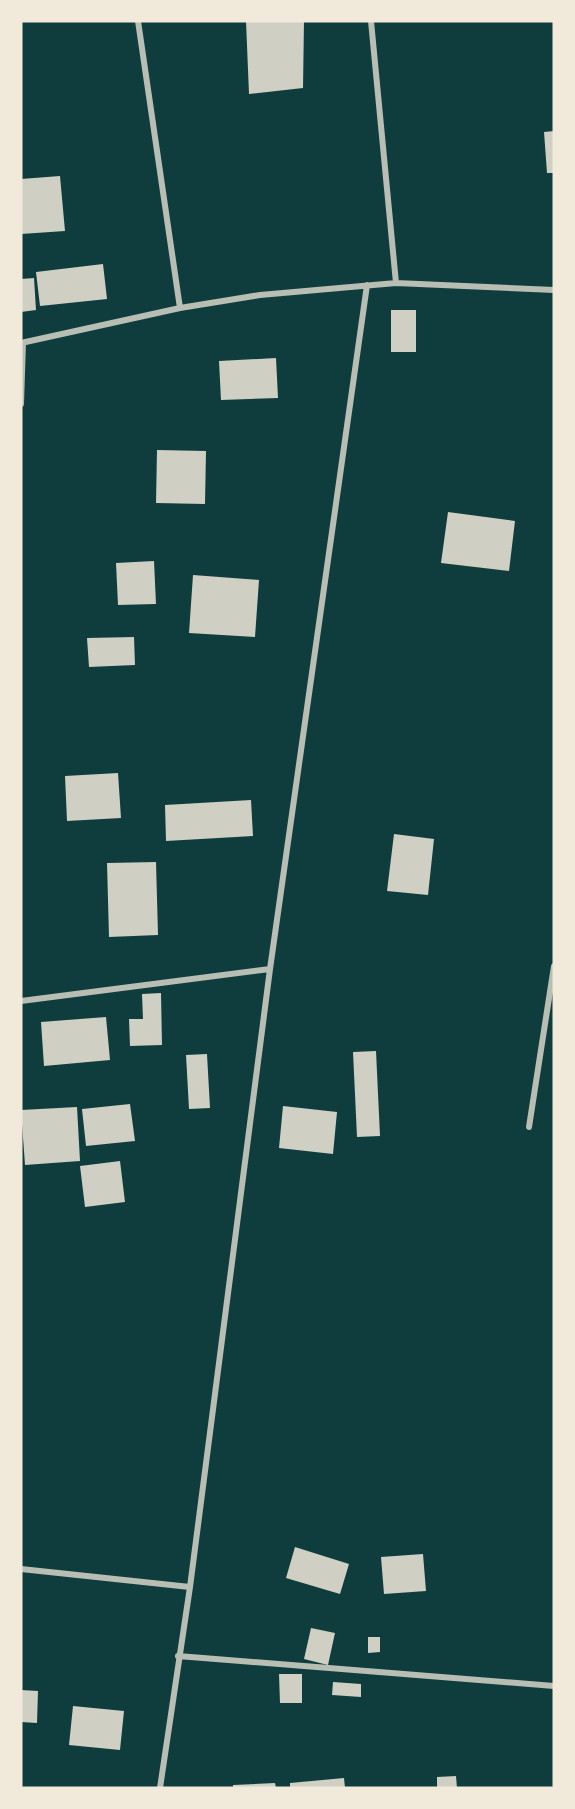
<svg xmlns="http://www.w3.org/2000/svg" width="575" height="1809" font-family="Inter,sans-serif">
  <rect width="100%" height="100%" fill="#0f3d3e"/>
  <path fill="#cfcfc3" d="M246,21H304L303,88L249,94Z
    M554,131V173H547L544,132Z
    M60,176L65,231L21,234V179Z
    M103,264L107,299L40,306L36,272Z
    M34,278L36,310L21,312V279Z
    M391,310H416V352H391Z
    M276,358L278,398L221,400L219,361Z
    M157,450L206,451L205,504L156,503Z
    M448,512L515,521L509,571L441,563Z
    M154,561L156,604L118,605L116,563Z
    M193,575L259,580L255,637L189,633Z
    M134,637L135,665L89,667L87,638Z
    M118,773L121,818L67,821L65,776Z
    M251,800L253,836L166,841L165,805Z
    M394,834L434,839L428,895L387,891Z
    M156,862L158,935L109,937L107,863Z
    M161,993L162,1045L130,1046L129,1019H143L142,994Z
    M106,1017L110,1060L44,1066L41,1022Z
    M376,1051L380,1136L357,1137L353,1052Z
    M207,1054L210,1108L189,1109L186,1055Z
    M130,1104L135,1141L86,1146L82,1109Z
    M283,1106L337,1112L333,1154L279,1148Z
    M77,1107L80,1161L25,1165L21,1110Z
    M120,1161L125,1202L85,1207L80,1166Z
    M295,1547L349,1564L340,1594L286,1578Z
    M423,1554L426,1591L384,1594L381,1557Z
    M311,1628L335,1633L328,1665L304,1659Z
    M368,1637H380V1652L368,1653Z
    M279,1674H302V1703H280Z
    M333,1682L361,1684V1697L332,1695Z
    M21,1690L38,1691L37,1723L21,1722Z
    M73,1706L124,1711L120,1750L69,1745Z
    M456,1776L457,1788H437V1777Z
    M344,1778L345,1788H290V1783Z
    M275,1783L276,1788H233V1785Z"/>
  <g fill="none" stroke-linecap="round" stroke-linejoin="round">
    <path stroke="#b8beb3" stroke-width="6" d="M138,21L180,308
      M371,21L396,283
      M21,343L180,308L260,295L396,283L554,290
      M21,404L23,343
      M21,1001L270,969
      M529,1127L554,966
      M21,1569L190,1587
      M178,1656L554,1686
      M160,1788L190,1587L270,969L367,285"/>
  </g>
  <rect width="575" height="1809" fill="none" stroke="#f1e9da" stroke-width="45"/>
</svg>
